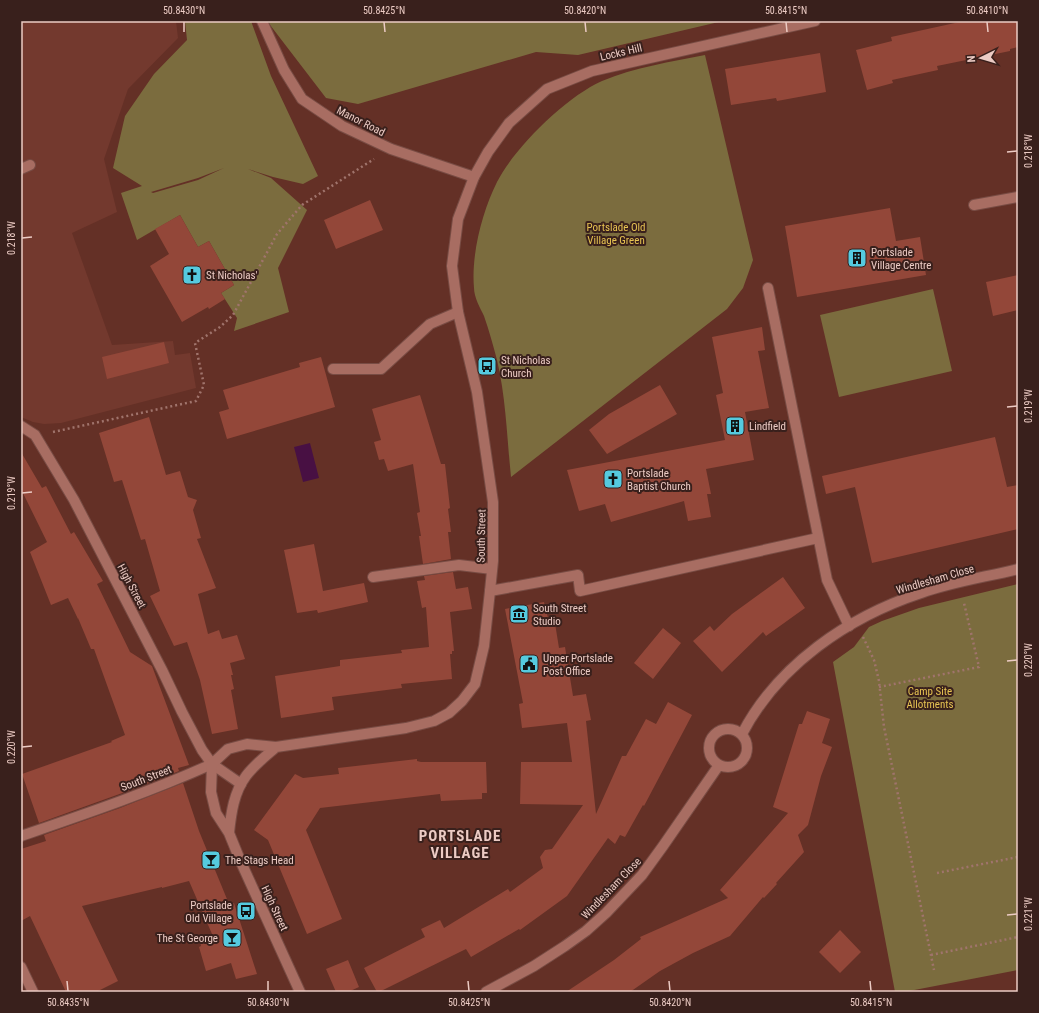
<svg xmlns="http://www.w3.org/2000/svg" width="1039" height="1013" font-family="'Roboto Condensed',sans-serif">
  <rect width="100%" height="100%" fill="#643026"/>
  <path fill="#73392e" d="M21,21H176L178,38L128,89L104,159L117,212L72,233L112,345L173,341L175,355L190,353L196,388L61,423L44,424L33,422L21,417Z"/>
  <path fill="#7b6c3e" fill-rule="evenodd" d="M185,21H251L271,76L318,176L303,184L273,177L248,169L271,178L307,210L278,268L289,312L234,331L237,318L221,293L234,285L209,241L198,247L180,215L137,240L121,193L142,186L113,168L125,116L154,74L187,40ZM224,168L198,180L153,193L151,192L198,178Z
    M267,21H723L578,55L536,52L358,104L326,98Z
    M705,55L753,260L743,288L727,309L511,477C507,438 506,398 497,360C493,345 489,330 484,316C480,308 474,297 474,288C471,255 482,212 497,182C515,147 566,97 602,81C635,67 671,62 705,55Z
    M933,289L952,371L839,397L820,315Z
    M1018,584V970L904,992H895L833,662L854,647L869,627L882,621L919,608Z"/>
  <path fill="#481043" d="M310,443L319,478L303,482L294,447Z"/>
  <path fill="#934739" d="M964,21H1018V47L1010,49V51L937,66L938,70L892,80L893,83L867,90L856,50L892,41L891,37Z
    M820,53L826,92L777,101L776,98L731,105L725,69Z
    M370,200L383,230L336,249L324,220Z
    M890,208L896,241L920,237L926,275L797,297L785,226Z
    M180,215L198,247L209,241L234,285L221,293L225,299L209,309L208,307L182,322L150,266L169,254L155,229Z
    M1018,275V310L993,316L986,282Z
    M762,327L765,350L758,351L769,408L745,412L754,460L706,469L711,494H707L711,517L688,521L684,501L611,522L605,504L579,511L567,470L725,440L716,395L723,393L712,337Z
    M164,342L169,363L107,379L102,357Z
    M321,357L335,407L227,439L219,412L229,409L223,390L300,367L299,363Z
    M660,385L677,414L607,454L589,430L609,414Z
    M420,395L441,464H445L450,508L448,509L451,532H448L451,559L423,564L419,536H421L417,513L420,512L413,464L388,471L384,459L379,460L374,442L381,440L372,409Z
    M149,417L166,475L180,471L188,497L197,500L193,510L201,538L197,539L216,588L198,594L208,634L219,630L222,639L237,635L245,659L230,663L233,675H231L234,689L231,690L238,729L212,734L200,680L187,642L174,646L150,596L160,591L145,539L141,540L122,480L114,482L99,433Z
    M995,437L1007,487L1018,485V529L872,563L855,487L826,494L822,476Z
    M21,452L42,488L46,486L71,534L74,532L103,581L97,584L130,652L152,666L189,765L178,768L179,771L139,787L39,823L22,774L112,742L111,741L125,735L94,649H91L78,618V619L68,598L51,605L30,552L47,542L21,489Z
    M314,544L323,591L364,583L368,602L318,613L317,610L297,613L284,550Z
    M453,572L456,589L468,587L472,609L450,612L454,651H452V654H450L452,679L401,684L402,688L332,697L334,710L281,718L275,676L340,666V660L402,653L401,650L429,647L426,607L422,608L417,581L425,580L424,576Z
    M783,577L805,608L766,636L763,632L722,672L693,641L710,626L714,631L732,614Z
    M544,602L548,618L554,617L559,648L565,647L573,696L586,694L591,720L586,721L596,814L622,756H626L646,719L656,724L668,702L692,715L644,806L643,805L625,837L620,835L615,844L608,838L567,896L520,930L519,929L471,957L466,949L379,992H377L364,968L425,937L421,929L440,920L444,928L508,889L510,892L543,868L540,857L545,850L552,849L583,805L520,804L521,762H572L567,723L522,728L519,704L523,703L505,609Z
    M663,628L681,643L653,679L634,663Z
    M807,711L830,719L822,743L832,747L821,776L808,825L798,835L804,852L776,883L777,884L764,898L763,897L730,936L693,953L660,971L630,992H566L614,960L641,939L640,937L728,898L720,890L788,813L773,807L799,724H802Z
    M417,759V761L421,762H486L487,793H482V799L441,801L440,794L320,808L306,830L342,919L307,934L268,840L254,830L295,774L303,778L339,774L338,768Z
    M183,783L199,831L229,904L234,903L257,974L236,979L231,963L206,971L199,947L201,946L200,941L207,939L206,936L212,934L189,881L162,888V887L82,906L118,981L96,992H66L30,916L21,921V849L46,841L44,835L120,808Z
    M840,930L861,952L840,973L819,952Z
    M348,960L359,987L348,992H336L326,969Z"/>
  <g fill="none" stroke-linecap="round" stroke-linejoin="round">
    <defs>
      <path id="service" d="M974,205L1018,197
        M768,288L827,580L849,626
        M333,369H381L430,324L458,312
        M373,577L459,565L492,569
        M490,591L578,575L580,591L818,538"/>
      <path id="minor" d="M262,21L284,70L302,99L342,126L391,149L474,177
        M21,169L30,165
        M21,426L35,435L74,500L162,670L182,712L202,750L212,764L241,784
        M709 748a19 19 0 1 1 38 0a19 19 0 1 1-38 0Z
        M742,734C778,665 848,617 921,593C952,582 986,577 1018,569
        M21,836C85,814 150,792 212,764
        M21,967L33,992
        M486,992L534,966L565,946L586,931L606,913L642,875L663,846L719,765"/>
      <path id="tertiary" d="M229,833C231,813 234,792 246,776C254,765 266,756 276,747
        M300,992L240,860L229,833L216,813L211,792L212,764L228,749L247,744L276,747L406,728L434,721L449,713L462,701L475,684L484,646L490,591L493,561V502L477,392L458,312L452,266L458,219L474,177L488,152L509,123L547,89L592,71L815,21"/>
    </defs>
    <use href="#service" stroke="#784c44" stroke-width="12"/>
    <use href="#minor" stroke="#784c44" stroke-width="12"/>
    <use href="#tertiary" stroke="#784c44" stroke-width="12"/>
    <path stroke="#a0746c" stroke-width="2.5" stroke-dasharray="2 3" stroke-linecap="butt" d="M53,432L196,401L204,385L195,343L220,327L233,315L277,234L302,205L374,159
      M863,637L874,660L879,681L884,727L934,970
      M879,687L979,667L964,603
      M937,873L1018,857
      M931,955L1018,937"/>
    <use href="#service" stroke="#a86d62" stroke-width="10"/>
    <use href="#minor" stroke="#a86d62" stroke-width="10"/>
    <use href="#tertiary" stroke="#a86d62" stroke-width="10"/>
  </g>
  <path fill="none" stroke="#eccbc4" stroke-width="1.5" d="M184,22V32M384,22L385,32M585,22L586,32M786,22L787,32M987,22L988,32M1007,152L1017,151M22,238L32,237M1007,407L1017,406M22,493L32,492M1007,661L1017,660M22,747L32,746M1007,915L1017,914M67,981L68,991M268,981V991M468,981L469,991M669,981L670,991M870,981L871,991"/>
  <defs>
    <symbol id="building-square" viewBox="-11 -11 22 22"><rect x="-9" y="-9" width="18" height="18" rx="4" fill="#55cadf" stroke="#39201c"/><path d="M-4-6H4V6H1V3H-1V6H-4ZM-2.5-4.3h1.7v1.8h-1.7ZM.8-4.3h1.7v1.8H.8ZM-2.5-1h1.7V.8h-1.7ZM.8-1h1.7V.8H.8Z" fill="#111"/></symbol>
    <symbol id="church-square" viewBox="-11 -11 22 22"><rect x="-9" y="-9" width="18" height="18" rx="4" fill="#55cadf" stroke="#39201c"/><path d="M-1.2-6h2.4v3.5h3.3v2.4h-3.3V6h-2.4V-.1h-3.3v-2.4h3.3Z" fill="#111"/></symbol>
    <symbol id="bus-square" viewBox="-11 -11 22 22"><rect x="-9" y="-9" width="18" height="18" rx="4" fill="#55cadf" stroke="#39201c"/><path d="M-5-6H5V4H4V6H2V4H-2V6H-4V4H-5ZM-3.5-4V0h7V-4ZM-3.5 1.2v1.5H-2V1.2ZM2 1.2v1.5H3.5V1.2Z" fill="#111"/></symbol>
    <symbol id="museum-square" viewBox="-11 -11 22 22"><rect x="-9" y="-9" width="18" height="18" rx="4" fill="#55cadf" stroke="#39201c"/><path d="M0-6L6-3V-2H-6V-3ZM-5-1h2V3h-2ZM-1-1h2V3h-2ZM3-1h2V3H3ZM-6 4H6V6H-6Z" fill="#111"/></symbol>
    <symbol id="civic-square" viewBox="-11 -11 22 22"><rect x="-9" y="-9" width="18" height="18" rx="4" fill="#55cadf" stroke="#39201c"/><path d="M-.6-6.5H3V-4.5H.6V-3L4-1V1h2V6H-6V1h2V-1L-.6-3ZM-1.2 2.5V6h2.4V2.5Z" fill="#111"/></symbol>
    <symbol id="bar-square" viewBox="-11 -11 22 22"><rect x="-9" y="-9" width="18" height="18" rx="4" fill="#55cadf" stroke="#39201c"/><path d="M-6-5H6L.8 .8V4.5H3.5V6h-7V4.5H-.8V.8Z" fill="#111"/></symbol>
  </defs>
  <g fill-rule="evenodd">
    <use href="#building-square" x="846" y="247" width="22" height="22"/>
    <use href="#church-square" x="181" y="264" width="22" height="22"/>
    <use href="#bus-square" x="476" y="355" width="22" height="22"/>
    <use href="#building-square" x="724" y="415" width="22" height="22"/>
    <use href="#church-square" x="602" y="468" width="22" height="22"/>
    <use href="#museum-square" x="508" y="603" width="22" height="22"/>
    <use href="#civic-square" x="518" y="653" width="22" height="22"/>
    <use href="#bar-square" x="200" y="849" width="22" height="22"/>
    <use href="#bus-square" x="235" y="900" width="22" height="22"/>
    <use href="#bar-square" x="221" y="927" width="22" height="22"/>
  </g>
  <g text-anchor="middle" stroke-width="4" stroke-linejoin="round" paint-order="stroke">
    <g font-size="11" fill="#eccbc4" stroke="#39201c">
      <text transform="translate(621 52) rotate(-13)" y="4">Locks Hill</text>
      <text transform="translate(361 121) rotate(27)" y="4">Manor Road</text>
      <text transform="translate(481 536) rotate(-89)" y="4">South Street</text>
      <text transform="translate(935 579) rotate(-16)" y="4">Windlesham Close</text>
      <text transform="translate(132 586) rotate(62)" y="4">High Street</text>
      <text transform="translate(146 778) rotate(-21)" y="4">South Street</text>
      <text transform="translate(611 888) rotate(-46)" y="4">Windlesham Close</text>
      <text transform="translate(275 908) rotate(65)" y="4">High Street</text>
    </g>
    <g font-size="11" fill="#e7c352" stroke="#39201c">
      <text x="616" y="231">Portslade Old<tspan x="616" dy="13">Village Green</tspan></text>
      <text x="930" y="695">Camp Site<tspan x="930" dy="13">Allotments</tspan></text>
    </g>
    <g font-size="11" fill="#eccbc4" stroke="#39201c" text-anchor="start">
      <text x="871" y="256">Portslade<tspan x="871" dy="13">Village Centre</tspan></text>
      <text x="206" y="279">St Nicholas'</text>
      <text x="501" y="364">St Nicholas<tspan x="501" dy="13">Church</tspan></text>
      <text x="749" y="430">Lindfield</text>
      <text x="627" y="477">Portslade<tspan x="627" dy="13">Baptist Church</tspan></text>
      <text x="533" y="612">South Street<tspan x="533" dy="13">Studio</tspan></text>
      <text x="543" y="662">Upper Portslade<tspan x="543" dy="13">Post Office</tspan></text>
      <text x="225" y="864">The Stags Head</text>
      <text x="232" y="909" text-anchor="end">Portslade<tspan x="232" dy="13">Old Village</tspan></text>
      <text x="218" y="942" text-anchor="end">The St George</text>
    </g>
    <g font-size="15" font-weight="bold" letter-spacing="1" fill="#eccbc4" stroke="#39201c">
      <text x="460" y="841">PORTSLADE<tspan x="460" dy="17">VILLAGE</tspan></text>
    </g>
  </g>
  <rect width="1039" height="1013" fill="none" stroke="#39201c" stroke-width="44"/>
  <g transform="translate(981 58) rotate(265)" stroke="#39201c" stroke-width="3" paint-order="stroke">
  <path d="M0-3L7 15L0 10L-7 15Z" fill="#eccbc4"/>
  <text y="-6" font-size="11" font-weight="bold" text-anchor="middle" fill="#eccbc4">N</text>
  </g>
  <rect x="22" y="22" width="995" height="969" fill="none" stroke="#eccbc4" stroke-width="1.5"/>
  <g font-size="10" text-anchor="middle" fill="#eccbc4">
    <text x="184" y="14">50.8430°N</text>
    <text x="384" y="14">50.8425°N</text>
    <text x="585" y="14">50.8420°N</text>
    <text x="786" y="14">50.8415°N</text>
    <text x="987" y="14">50.8410°N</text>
    <text transform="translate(1028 151) rotate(-90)" y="4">0.218°W</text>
    <text transform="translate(11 238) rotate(-90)" y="4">0.218°W</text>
    <text transform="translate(1028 406) rotate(-90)" y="4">0.219°W</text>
    <text transform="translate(11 493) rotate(-90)" y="4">0.219°W</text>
    <text transform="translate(1028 660) rotate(-90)" y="4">0.220°W</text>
    <text transform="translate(11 747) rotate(-90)" y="4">0.220°W</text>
    <text transform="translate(1028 914) rotate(-90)" y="4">0.221°W</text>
    <text x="68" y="1006">50.8435°N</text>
    <text x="268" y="1006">50.8430°N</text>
    <text x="469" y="1006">50.8425°N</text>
    <text x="670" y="1006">50.8420°N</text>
    <text x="871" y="1006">50.8415°N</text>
  </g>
</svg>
